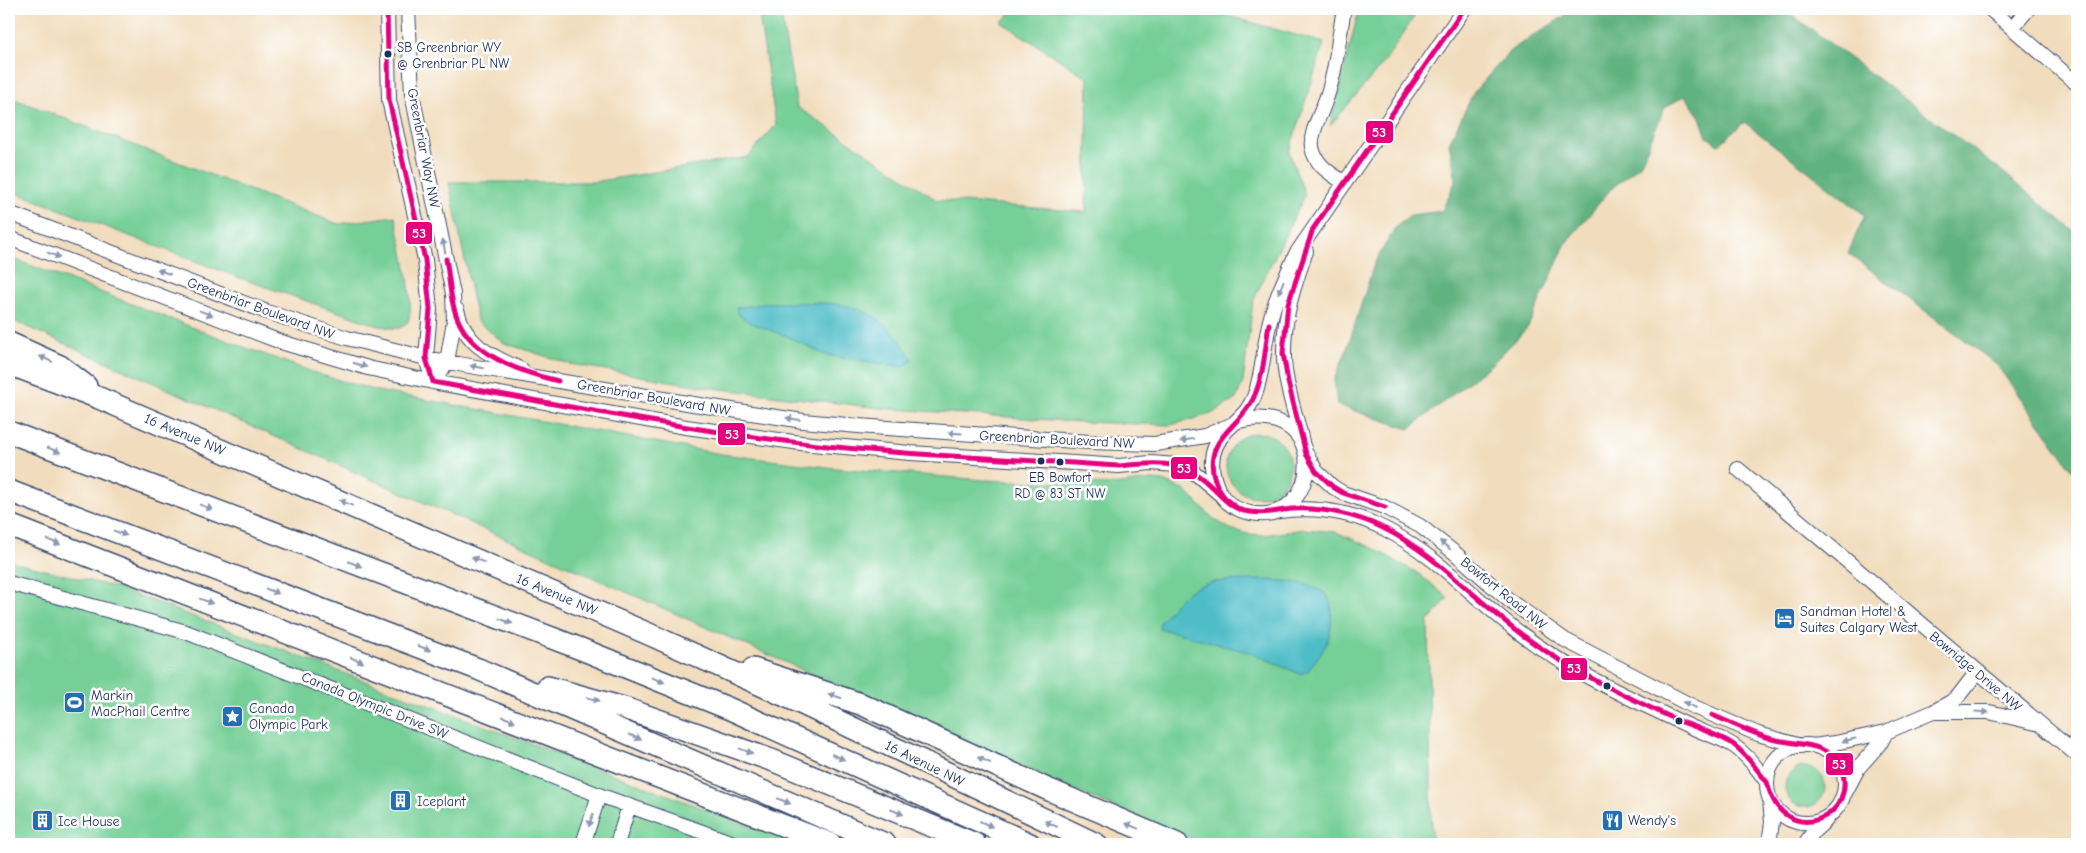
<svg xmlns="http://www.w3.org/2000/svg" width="2086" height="853" font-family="'Comic Neue',sans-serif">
  <rect width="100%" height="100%" fill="#fff"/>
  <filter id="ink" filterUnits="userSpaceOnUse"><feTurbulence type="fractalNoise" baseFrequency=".02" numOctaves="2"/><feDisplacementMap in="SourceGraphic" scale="10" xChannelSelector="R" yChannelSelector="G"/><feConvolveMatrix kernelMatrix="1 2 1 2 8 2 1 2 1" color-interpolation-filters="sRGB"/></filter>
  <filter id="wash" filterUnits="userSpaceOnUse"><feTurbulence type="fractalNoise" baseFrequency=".0096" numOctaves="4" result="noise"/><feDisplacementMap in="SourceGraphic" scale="20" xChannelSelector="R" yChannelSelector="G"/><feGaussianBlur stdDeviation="1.12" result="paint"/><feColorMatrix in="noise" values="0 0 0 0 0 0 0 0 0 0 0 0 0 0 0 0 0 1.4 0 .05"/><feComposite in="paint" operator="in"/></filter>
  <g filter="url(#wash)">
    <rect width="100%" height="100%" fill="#f1ddbd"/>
    <path fill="#75cf96" stroke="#487f7a" d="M758,9H780L797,107L937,200L1086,212L1088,78L1001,22L1016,9H1204L1324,43L1289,152L1305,195L1253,301L1243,382L1236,399L1211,414L1171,425L1079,422L879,408L712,388L570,364L504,343L477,321L449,182H593L748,157L776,125Z
      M1359,9H1419L1386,60L1330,126Z
      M9,97L338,224L395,216C399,235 420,314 405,325C398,331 387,327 379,326L237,277L9,190Z
      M9,257L236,344L321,375L378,391L721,454L835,468L984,480L1113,485L1152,480L1163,481L1184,490L1214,519L1230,529L1248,534L1265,535L1304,529L1336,532L1373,548L1419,574L1448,598L1428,622L1432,844H1204L1101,802L9,319Z
      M1226 465a32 32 0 1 1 64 0a32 32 0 1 1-64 0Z
      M9,561L118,588L798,844H9Z
      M1785 787a20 20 0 1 1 40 0a20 20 0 1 1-40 0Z"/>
    <path fill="#60b27f" stroke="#3e706e" d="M1570,9H1784L2003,172L2077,234V476L1996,364L1848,253L1865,215L1744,122L1719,145L1707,137L1700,117L1685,96L1665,107L1640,165L1610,190L1566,243L1528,327L1493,363L1409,429L1337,405L1334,380L1347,349L1374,264L1395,228L1410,215L1442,211L1456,180L1449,143L1474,92L1511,50L1563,17Z"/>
    <path fill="#50bdc8" stroke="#367693" d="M769,303C833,303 877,295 912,360L904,367L825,355L789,337L751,323L739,315L736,308Z
      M1253,580C1273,580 1304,580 1322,591C1336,599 1332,629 1327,642C1323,652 1313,662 1308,671L1299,674L1255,654L1159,628L1160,622C1168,613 1177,600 1187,593C1205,579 1231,581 1253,580Z"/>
  </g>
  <g filter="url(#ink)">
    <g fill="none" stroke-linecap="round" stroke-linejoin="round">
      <defs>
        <path id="minor" d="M387,9L389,100L425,260L430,309L426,358L433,382
          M408,9L412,94L453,294L454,321L447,362L433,382
          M1344,9C1338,41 1336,76 1323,107C1319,118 1310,134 1312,147C1315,165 1331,174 1345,183
          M1990,9L2077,84
          M2012,28L2028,9
          M9,213L267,312L347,338L426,358L470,366L693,404L803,421L858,426L1090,442L1155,444L1205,436L1233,424
          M9,238L281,342L368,368L433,382L686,427L801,443L910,453L1090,464L1119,466L1151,463L1176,465L1195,473L1220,494
          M457,310C465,346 492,356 522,370
          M1235,422C1333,396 1323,528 1250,513C1236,510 1224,502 1218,489C1208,467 1210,447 1227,430C1233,424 1240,418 1246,411C1252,403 1257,391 1259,380C1264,360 1265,338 1271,317C1276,295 1287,275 1296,254L1464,9
          M1302,442C1296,413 1283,381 1284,351C1284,314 1294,286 1306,251
          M1307,455L1316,471L1333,487L1343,493L1384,507L1420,526L1455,553L1511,602L1565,640L1694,707L1758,734L1801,746
          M1738,469L2077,755
          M1279,511C1315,506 1352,512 1385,529C1436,555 1475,599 1520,633C1570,672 1632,699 1689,726C1703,733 1721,737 1734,746C1747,755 1758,769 1767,782
          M9,583L186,632L599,795L736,844
          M1936,712H1989L2036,723
          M1767 784a39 39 0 1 1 78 0a39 39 0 1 1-78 0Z
          M1813,746L1835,743L1886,732L1933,712L1956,699L1977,672
          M1845,793L1858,768L1881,742L1886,732
          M583,844L599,795
          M617,844L629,806
          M1769,844L1772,822L1770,800
          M1805,844L1814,831L1826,820"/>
        <path id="highway" d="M9,343L60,366L86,386
          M9,364L99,398L651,635L792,699L1096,844
          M9,432L581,649L730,709L1030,844
          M9,491L478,669L885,844
          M9,525L831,844
          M753,669L861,704L1047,789L1177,844
          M548,687L624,708L774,761L975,844"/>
      </defs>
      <use href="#minor" stroke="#3b496c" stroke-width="16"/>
      <use href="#highway" stroke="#3b496c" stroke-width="24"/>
      <use href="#minor" stroke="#fff" stroke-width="14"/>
      <use href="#highway" stroke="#fff" stroke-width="21"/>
      <defs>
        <path id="bus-1" d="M387,9L389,100L425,260L430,309L426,358L433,382C567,406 701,433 836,447C930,457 1025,459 1119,466C1149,463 1181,459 1205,481C1217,491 1228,507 1244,511C1262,515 1274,511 1292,509C1322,507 1357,515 1383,528C1433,552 1477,601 1521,634C1569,670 1625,696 1679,721C1695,727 1722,736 1734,745C1747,755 1757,770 1767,782
          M446,259C450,280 450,305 460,324C477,358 524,373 558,381
          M1385,507L1343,493L1333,487L1316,471L1306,454L1288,382L1283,353L1288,304L1313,229L1464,9
          M1239,509C1226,502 1218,491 1214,477C1204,438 1239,428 1253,399C1264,376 1265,349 1269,324
          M1712,715C1732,723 1751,733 1772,739C1788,743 1806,743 1821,749C1828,752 1837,758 1840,766C1863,816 1783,853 1767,782"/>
      </defs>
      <use href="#bus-1" stroke="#fff" stroke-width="9"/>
      <use href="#bus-1" stroke="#e5007d" stroke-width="5"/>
    </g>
    <defs><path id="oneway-solid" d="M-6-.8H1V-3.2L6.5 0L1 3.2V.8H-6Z" transform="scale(1.25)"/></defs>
    <g fill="#8d97ae">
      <use href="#oneway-solid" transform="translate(444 246) rotate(-101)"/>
      <use href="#oneway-solid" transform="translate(54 255) rotate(21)"/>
      <use href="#oneway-solid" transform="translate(164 272) rotate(-159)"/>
      <use href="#oneway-solid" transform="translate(1281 287) rotate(113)"/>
      <use href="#oneway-solid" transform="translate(206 313) rotate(21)"/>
      <use href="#oneway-solid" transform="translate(46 359) rotate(-156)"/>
      <use href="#oneway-solid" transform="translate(360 365) rotate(17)"/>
      <use href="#oneway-solid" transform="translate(477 367) rotate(-170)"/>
      <use href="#oneway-solid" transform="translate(793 419) rotate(-172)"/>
      <use href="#oneway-solid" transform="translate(955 433) rotate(-176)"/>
      <use href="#oneway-solid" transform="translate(1187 440) rotate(169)"/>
      <use href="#oneway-solid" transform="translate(54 450) rotate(21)"/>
      <use href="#oneway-solid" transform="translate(346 503) rotate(-157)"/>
      <use href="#oneway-solid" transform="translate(206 507) rotate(21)"/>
      <use href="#oneway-solid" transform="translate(120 533) rotate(21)"/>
      <use href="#oneway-solid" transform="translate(54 542) rotate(21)"/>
      <use href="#oneway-solid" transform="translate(1445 545) rotate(-140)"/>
      <use href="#oneway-solid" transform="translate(478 560) rotate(-157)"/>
      <use href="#oneway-solid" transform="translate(355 564) rotate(21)"/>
      <use href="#oneway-solid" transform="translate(272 591) rotate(21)"/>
      <use href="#oneway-solid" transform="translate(206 601) rotate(21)"/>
      <use href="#oneway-solid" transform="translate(506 621) rotate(21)"/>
      <use href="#oneway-solid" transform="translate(424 648) rotate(21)"/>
      <use href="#oneway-solid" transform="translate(357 660) rotate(21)"/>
      <use href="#oneway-solid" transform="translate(658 680) rotate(22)"/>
      <use href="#oneway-solid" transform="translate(835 696) rotate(-162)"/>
      <use href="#oneway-solid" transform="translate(593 699) rotate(15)"/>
      <use href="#oneway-solid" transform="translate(1690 705) rotate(-155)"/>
      <use href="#oneway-solid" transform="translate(1982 712) rotate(3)"/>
      <use href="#oneway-solid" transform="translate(509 719) rotate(21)"/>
      <use href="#oneway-solid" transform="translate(635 737) rotate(23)"/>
      <use href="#oneway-solid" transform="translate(1849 740) rotate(167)"/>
      <use href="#oneway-solid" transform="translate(746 751) rotate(20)"/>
      <use href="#oneway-solid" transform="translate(838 757) rotate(24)"/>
      <use href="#oneway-solid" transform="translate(984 760) rotate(-156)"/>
      <use href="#oneway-solid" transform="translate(784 801) rotate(23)"/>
      <use href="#oneway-solid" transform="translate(897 812) rotate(22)"/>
      <use href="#oneway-solid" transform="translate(591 820) rotate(109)"/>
      <use href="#oneway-solid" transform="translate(986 824) rotate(24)"/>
      <use href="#oneway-solid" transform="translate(1051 824) rotate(-155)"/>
      <use href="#oneway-solid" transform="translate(1132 826) rotate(-157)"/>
    </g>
  </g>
  <defs>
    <symbol id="hotel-square" viewBox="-11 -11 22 22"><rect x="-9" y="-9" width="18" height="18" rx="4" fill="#1f6fb2" stroke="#fff"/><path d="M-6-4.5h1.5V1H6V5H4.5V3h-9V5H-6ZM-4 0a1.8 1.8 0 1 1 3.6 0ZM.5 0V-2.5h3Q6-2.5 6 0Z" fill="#fff"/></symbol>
    <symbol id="stadium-square" viewBox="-11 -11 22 22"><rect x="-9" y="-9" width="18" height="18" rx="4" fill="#1f6fb2" stroke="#fff"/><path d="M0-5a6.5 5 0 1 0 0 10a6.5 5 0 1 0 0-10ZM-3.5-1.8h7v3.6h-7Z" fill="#fff"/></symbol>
    <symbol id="sight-square" viewBox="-11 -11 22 22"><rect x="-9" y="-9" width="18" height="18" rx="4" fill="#1f6fb2" stroke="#fff"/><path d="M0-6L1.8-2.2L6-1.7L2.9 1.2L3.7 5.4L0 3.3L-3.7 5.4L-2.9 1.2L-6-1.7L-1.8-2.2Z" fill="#fff"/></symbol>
    <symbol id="building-square" viewBox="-11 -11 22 22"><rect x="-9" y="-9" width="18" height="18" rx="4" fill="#1f6fb2" stroke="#fff"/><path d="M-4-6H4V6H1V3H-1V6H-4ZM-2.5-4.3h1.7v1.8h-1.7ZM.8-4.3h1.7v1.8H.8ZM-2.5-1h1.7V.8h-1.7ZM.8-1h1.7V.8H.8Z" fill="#fff"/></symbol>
    <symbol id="restaurant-square" viewBox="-11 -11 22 22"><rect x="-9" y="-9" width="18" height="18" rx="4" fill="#1f6fb2" stroke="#fff"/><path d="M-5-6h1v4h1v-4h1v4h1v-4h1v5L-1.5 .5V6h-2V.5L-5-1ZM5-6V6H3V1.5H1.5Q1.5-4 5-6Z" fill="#fff"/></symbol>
  </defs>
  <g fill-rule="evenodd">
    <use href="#hotel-square" x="1772" y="606" width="25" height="25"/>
    <use href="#stadium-square" x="62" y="690" width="25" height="25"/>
    <use href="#sight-square" x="220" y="704" width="25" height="25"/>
    <use href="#building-square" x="388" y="788" width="25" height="25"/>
    <use href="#restaurant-square" x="1600" y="808" width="25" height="25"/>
    <use href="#building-square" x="30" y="808" width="25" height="25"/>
  </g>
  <g fill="#1b2f5e" stroke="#fff" stroke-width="2">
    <circle cx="388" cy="54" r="4.5"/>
    <circle cx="1041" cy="461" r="4.5"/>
    <circle cx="1060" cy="462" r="4.5"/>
    <circle cx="1607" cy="686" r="4.5"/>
    <circle cx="1679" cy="721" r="4.5"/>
  </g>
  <g text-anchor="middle" stroke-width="5" stroke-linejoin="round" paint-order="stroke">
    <g font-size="13" fill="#1b2f5e" stroke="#fff" text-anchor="start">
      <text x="397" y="52">SB Greenbriar WY<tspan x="397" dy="16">@ Grenbriar PL NW</tspan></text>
      <text x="1060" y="482" text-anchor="middle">EB Bowfort<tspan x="1060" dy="16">RD @ 83 ST NW</tspan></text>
    </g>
    <g font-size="14" fill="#1b2f5e" stroke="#fff">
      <text transform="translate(424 148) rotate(79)" y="5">Greenbriar Way NW</text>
      <text transform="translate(261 308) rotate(20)" y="5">Greenbriar Boulevard NW</text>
      <text transform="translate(654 397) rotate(10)" y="5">Greenbriar Boulevard NW</text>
      <text transform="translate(185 434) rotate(23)" y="5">16 Avenue NW</text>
      <text transform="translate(1057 439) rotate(3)" y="5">Greenbriar Boulevard NW</text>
      <text transform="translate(1504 593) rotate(39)" y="5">Bowfort Road NW</text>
      <text transform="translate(557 594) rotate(23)" y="5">16 Avenue NW</text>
      <text transform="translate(1976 671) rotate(40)" y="5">Bowridge Drive NW</text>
      <text transform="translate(375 705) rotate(22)" y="5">Canada Olympic Drive SW</text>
      <text transform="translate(925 763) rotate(26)" y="5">16 Avenue NW</text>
    </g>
    <g font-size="14" fill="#1b2f5e" stroke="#fff" text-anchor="start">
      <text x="1800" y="616">Sandman Hotel &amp;<tspan x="1800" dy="16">Suites Calgary West</tspan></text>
      <text x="91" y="700">Markin<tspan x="91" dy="16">MacPhail Centre</tspan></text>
      <text x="249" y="713">Canada<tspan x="249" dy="16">Olympic Park</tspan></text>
      <text x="417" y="806">Iceplant</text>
      <text x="1628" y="825">Wendy's</text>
      <text x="58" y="826">Ice House</text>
    </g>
  </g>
  <g stroke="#fff" stroke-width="2">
    <rect x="1365" y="120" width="29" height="24" rx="5" fill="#e5007d"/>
    <rect x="405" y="221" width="28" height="24" rx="5" fill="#e5007d"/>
    <rect x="717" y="422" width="29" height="24" rx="5" fill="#e5007d"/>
    <rect x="1170" y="456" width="28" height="24" rx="5" fill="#e5007d"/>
    <rect x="1560" y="657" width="28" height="24" rx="5" fill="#e5007d"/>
    <rect x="1825" y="752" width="29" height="24" rx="5" fill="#e5007d"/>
  </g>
  <g font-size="14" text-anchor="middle" font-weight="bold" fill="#fff">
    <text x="1379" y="137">53</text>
    <text x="419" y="238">53</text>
    <text x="732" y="439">53</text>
    <text x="1184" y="473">53</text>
    <text x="1574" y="673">53</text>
    <text x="1839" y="769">53</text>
  </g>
  <rect width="2086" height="853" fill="none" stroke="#fff" stroke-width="30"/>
</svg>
